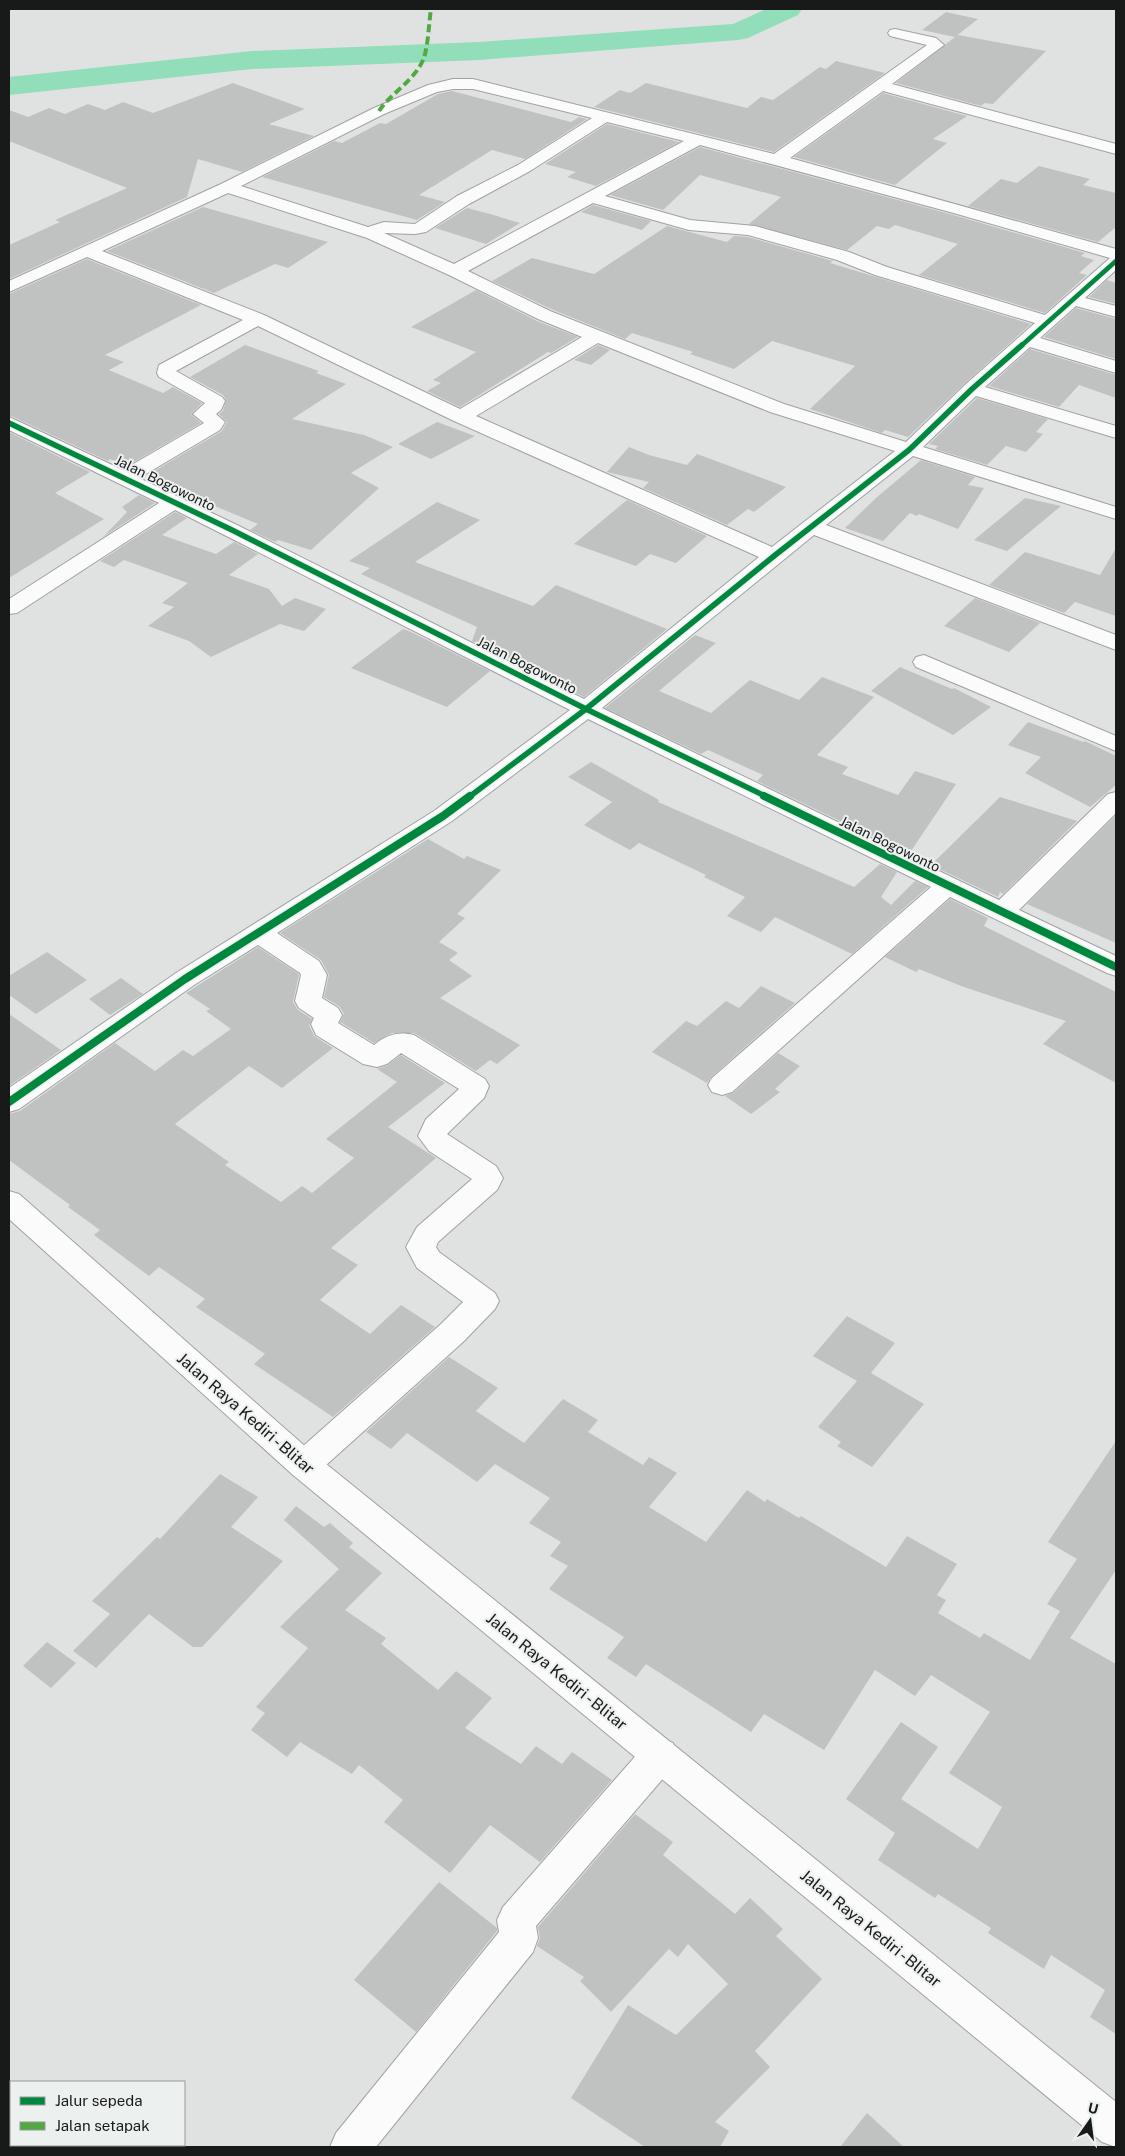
<svg xmlns="http://www.w3.org/2000/svg" width="1125" height="2156" font-family="'Public Sans',sans-serif">
  <rect width="100%" height="100%" fill="#e0e2e1"/>
  <g fill="none" stroke-linecap="round" stroke-linejoin="round">
    <path fill="#92ddba" fill-rule="evenodd" d="M766,9H802L798,15L748,38L738,40L479,60L252,69L9,95V77L252,51L479,42L733,24Z"/>
  </g>
  <path fill="#c0c2c1" d="M946,12L978,19L955,37L958,35L1046,51L993,104L985,103L981,106L896,83L955,37L922,30Z
    M836,61L885,73L774,152L594,107L620,90L630,93L646,83L747,108L761,97L773,100L820,67L826,69Z
    M233,83L305,109L269,124L314,136L242,172L198,159L187,197L9,279V245L60,222L55,220L127,188L9,141V110L28,117L49,108L65,114L88,104L105,110L123,102L153,113Z
    M452,91L571,122L579,117L587,119L525,159L492,150L419,195L445,202L417,220L262,177L334,141L342,143L380,123L386,124L438,94Z
    M883,93L967,116L933,139L947,143L895,185L794,157Z
    M607,124L679,142L596,186L567,177L576,172L545,164Z
    M700,147L950,214L1085,253L1081,256L1094,260L1079,273L1087,275L1045,313L919,275L958,244L895,225L889,229L877,226L847,250L749,224L781,197L700,175L663,210L610,195Z
    M1039,166L1090,179L1083,185L1116,193V227L1098,242L968,206L1001,179L1017,183Z
    M593,205L651,221L642,230L581,212Z
    M203,207L328,242L288,268L275,264L214,293L107,251Z
    M467,208L490,214L520,223L486,244L435,228Z
    M667,226L727,242L734,236L748,237L833,261L830,263L1031,324L964,384L908,437L885,430L882,433L810,409L855,366L772,341L734,369L690,354L693,352L632,333L625,339L551,309L492,281L532,258L594,274Z
    M87,259L201,305L105,355L124,362L109,370L163,393L173,387L202,403L191,414L201,423L127,466L110,459L108,461L9,415V294Z
    M1107,280L1116,283V304L1089,297Z
    M476,290L537,321L578,337L551,353L548,352L460,407L427,391L441,383L433,380L476,352L411,327Z
    M1076,308L1116,319V359L1044,337Z
    M245,345L319,371L316,373L346,384L292,419L364,435L393,447L351,473L379,488L311,550L278,540L275,542L250,530L258,524L210,504L204,507L155,484L161,479L149,474L222,431L227,422L219,414L223,411L226,400L223,395L190,377Z
    M598,345L610,350L591,365L574,360Z
    M1030,349L1116,375V398L1079,385L1059,407L989,386Z
    M977,398L1048,419L1036,432L1043,434L1026,452L1006,446L987,465L935,449L938,446L929,444Z
    M437,422L475,436L431,459L398,444Z
    M9,432L90,472L55,493L104,519L9,578Z
    M629,447L649,455L687,465L697,454L786,487L754,512L748,509L727,525L643,488L649,482L607,472Z
    M921,460L975,477L968,485L984,488L958,529L919,514L917,516L910,513L883,541L845,528L876,498Z
    M139,495L155,503L103,537L127,512L122,507Z
    M1025,498L1061,506L1007,551L974,540Z
    M627,500L707,536L676,563L650,554L636,566L574,544Z
    M437,502L480,520L415,562L533,606L556,585L667,629L584,697L564,687L566,685L472,641L477,627L361,574L370,568L349,561Z
    M175,512L187,518L162,535L216,554L234,542L258,554L229,575L269,589L282,606L295,598L326,609L304,631L280,624L211,657L189,641L148,626L174,607L162,603L188,583L124,560L114,567L100,561Z
    M1116,548V616L1075,602L1064,613L989,585L1025,552L1100,575Z
    M975,598L1040,623L1009,652L944,626Z
    M403,629L411,632L490,671L447,707L351,668Z
    M695,635L716,643L659,691L711,713L750,680L799,700L822,677L874,697L817,755L848,767L842,774L898,795L915,771L956,784L909,854L757,781L763,775L708,750L701,754L605,708Z
    M900,667L952,689L954,688L991,707L953,735L871,691Z
    M1028,722L1083,742L1085,741L1116,756V785L1090,807L1025,773L1041,757L1008,745Z
    M591,762L659,800L658,802L854,887L880,864L897,872L881,897L891,905L915,881L928,887L852,954L775,917L761,932L727,916L745,897L704,877L706,875L639,843L630,850L584,825L612,802L568,777Z
    M1000,797L1077,821L1003,894L1000,892L998,897L931,865Z
    M1116,815V943L1027,904Z
    M428,839L464,859L467,856L501,870L457,914L465,918L439,942L458,953L449,960L472,976L440,998L520,1045L497,1064L490,1060L476,1071L414,1033H392L374,1043L340,1022L344,1014L340,1007L324,997L329,975L321,960L280,933Z
    M950,899L988,918L984,926L1116,992V1083L1043,1044L1066,1021L961,986L919,969L916,972L885,957Z
    M258,947L299,974L293,1002L298,1010L312,1019L309,1025L314,1036L333,1048L282,1088L249,1066L175,1124L229,1162L225,1165L281,1202L302,1186L312,1193L354,1158L326,1139L397,1082L377,1069L388,1065L401,1055L445,1083L388,1127L436,1158L331,1248L358,1265L320,1300L370,1334L401,1305L435,1327L333,1417L254,1364L265,1354L196,1307L205,1299L159,1267L149,1276L94,1235L100,1230L68,1207L70,1205L9,1160V1114L20,1111L115,1043L155,1071L183,1050L193,1056L231,1029L206,1011L210,1009L186,993Z
    M47,952L87,980L36,1014L9,995V976Z
    M121,978L143,994L110,1015L89,999Z
    M761,986L795,1003L711,1077L707,1083L652,1052L686,1021L697,1026L726,1001L739,1008Z
    M9,1014L61,1050L9,1086Z
    M778,1053L800,1066L775,1089L780,1092L751,1114L725,1096L733,1093Z
    M847,1316L895,1343L871,1373L924,1404L872,1467L837,1446L841,1442L818,1427L857,1381L813,1356Z
    M449,1357L498,1388L476,1411L524,1443L563,1399L598,1420L588,1432L643,1465L649,1457L677,1473L649,1507L706,1542L747,1490L765,1502L767,1499L799,1518L801,1516L886,1567L907,1536L957,1564L937,1595L946,1600L938,1613L980,1638L984,1633L1030,1660L1060,1611L1047,1604L1077,1559L1048,1542L1116,1441V1570L1070,1638L1116,1664V2034L1090,2017L1105,1990L1051,1955L1044,1969L988,1933L991,1928L938,1894L935,1898L878,1860L895,1833L846,1799L901,1722L938,1747L901,1799L978,1849L1002,1807L949,1773L990,1712L931,1675L915,1696L875,1670L824,1750L764,1714L751,1732L646,1664L636,1677L607,1658L624,1637L549,1589L568,1566L550,1556L561,1542L529,1523L550,1498L495,1464L477,1482L407,1433L391,1449L366,1432Z
    M220,1474L258,1497L231,1527L283,1561L202,1647H193L149,1614L96,1668L73,1651L110,1614L92,1601L157,1537L160,1539Z
    M296,1506L324,1527L330,1523L353,1543L349,1547L382,1573L345,1610L386,1638L381,1644L438,1690L456,1671L492,1698L465,1728L521,1764L536,1746L562,1764L572,1752L612,1780L540,1862L490,1825L450,1873L384,1822L403,1800L359,1765L352,1774L300,1742L287,1757L251,1730L265,1713L256,1707L308,1648L280,1627L339,1569L284,1520Z
    M47,1642L76,1663L51,1688L23,1666Z
    M635,1814L673,1842L663,1855L735,1914L750,1898L783,1929L776,1936L822,1979L755,2051L770,2067L715,2122L729,2131L720,2147H645L571,2098L628,2005L676,2035L728,1984L688,1944L678,1957L669,1949L611,2012L580,1981L584,1977L537,1946L540,1938L538,1927Z
    M439,1882L497,1928V1931L416,2032L354,1980Z
    M867,2113L904,2147H840Z"/>
  <g fill="none" stroke-linecap="round" stroke-linejoin="round">
    <defs>
      <path id="minor" d="M895,29L936,38L944,45L892,84L1116,144V154L883,91L790,158L1116,249V270L1085,298L1116,306V317L1076,306L1040,338L1116,361V373L1030,347L985,387L1116,426V438L976,396L923,447L1116,507V519L913,456L826,525L1116,635V650L814,535L602,708L999,900L1108,794L1116,792V813L1019,910L1116,956V976L1107,973L950,897L732,1092L722,1095L712,1092L708,1085L712,1078L931,887L588,719L452,821L277,933L319,961L327,975L322,998L338,1008L342,1015L338,1023L374,1045C386,1035 398,1031 414,1035L485,1079L489,1086L484,1098L447,1134L496,1166L503,1178L497,1190L438,1242L436,1247L439,1252L495,1293L499,1301L495,1309L463,1342L315,1475L304,1479L293,1475L288,1465L293,1455L441,1324L463,1302L417,1268L406,1247L417,1227L472,1179L429,1151L418,1136L426,1119L459,1089L401,1053L387,1064L377,1067L363,1064L316,1035L311,1024L314,1018L299,1008L295,1001L301,975L300,973L258,945L194,985L19,1109L9,1112V1088L176,973L434,811L570,710L175,510L17,613L9,614V599L159,503L9,430V417L123,470L204,423L193,414L205,403L159,377L157,373L159,365L243,320L87,257L9,292V281L221,184L374,108L428,85L453,79H473L774,154L927,45L890,36L888,33L890,30ZM453,89H473L592,118L518,165L457,196L415,224L384,222L368,227L241,186L384,114L437,92ZM607,122L684,141L454,264L384,233L415,234L426,232L469,204L530,171ZM700,145L950,212L1110,258L1045,315L887,267L849,252L755,226L690,220L605,196ZM228,193L367,238L449,275L538,319L582,337L460,409L264,315L102,251ZM593,203L689,230L748,235L837,260L875,275L1035,323L965,385L906,442L784,404L550,311L468,271ZM258,326L454,421L759,557L584,699L239,526L139,478L220,430L225,422L216,414L221,410L225,401L222,397L176,371ZM598,343L770,412L895,451L772,547L476,416Z
        M924,655L1116,736V751L916,667L913,662L916,657Z
        M660,1738L673,1743L678,1755L673,1767L536,1926L538,1938L533,1952L376,2147H330L336,2133L499,1932L497,1920L503,1907L647,1743Z"/>
      <path id="primary" d="M9,1191L19,1194L315,1455L1116,2102V2147L1102,2142L293,1475L9,1219Z"/>
    </defs>
    <use href="#minor" stroke="#a0a2a1" stroke-width="2"/>
    <use href="#primary" stroke="#a0a2a1" stroke-width="2"/>
    <use href="#minor" fill="#fafbfa" fill-rule="evenodd"/>
    <use href="#primary" fill="#fafbfa" fill-rule="evenodd"/>
    <path stroke="#52a942" stroke-width="4" stroke-dasharray="8 4" stroke-linecap="butt" d="M379,111C391,93 414,81 423,60C428,49 429,22 431,9"/>
    <defs>
      <path id="cycleway-far2" d="M1021,346L1116,261"/>
      <path id="cycleway-far1" d="M9,423L232,530L586,709L767,797
        M469,797L586,709L774,556L909,450L972,389L1022,345"/>
      <path id="cycleway" d="M764,796L1116,967
        M9,1102L185,979L443,816L470,796"/>
    </defs>
    <use href="#cycleway-far2" stroke="#ecf0ee" stroke-width="6"/>
    <use href="#cycleway-far1" stroke="#ecf0ee" stroke-width="8"/>
    <use href="#cycleway" stroke="#ecf0ee" stroke-width="11"/>
    <use href="#cycleway-far2" stroke="#00873e" stroke-width="4.5"/>
    <use href="#cycleway-far1" stroke="#00873e" stroke-width="5.5"/>
    <use href="#cycleway" stroke="#00873e" stroke-width="8"/>
  </g>
  <g text-anchor="middle" stroke-width="4" stroke-linejoin="round" paint-order="stroke">
    <g font-size="14" fill="#181a19" stroke="#ecf0ee">
      <text transform="translate(165 483) rotate(26)" y="5">Jalan Bogowonto</text>
      <text transform="translate(527 665) rotate(27)" y="5">Jalan Bogowonto</text>
      <text transform="translate(890 844) rotate(26)" y="5">Jalan Bogowonto</text>
    </g>
    <g font-size="16" fill="#181a19" stroke="#ecf0ee">
      <text transform="translate(246 1413) rotate(41)" y="6">Jalan Raya Kediri - Blitar</text>
      <text transform="translate(557 1671) rotate(39)" y="6">Jalan Raya Kediri - Blitar</text>
      <text transform="translate(871 1928) rotate(39)" y="6">Jalan Raya Kediri - Blitar</text>
    </g>
  </g>
  <rect width="1125" height="2156" fill="none" stroke="#181a19" stroke-width="20"/>
  <rect x="10" y="2081" width="175" height="65" fill="#ecf0ee" stroke="#979a99"/>
  <rect x="20" y="2097" width="25" height="8" fill="#00873e" stroke="#979a99"/>
  <text x="55" y="2106" font-size="15" fill="#181a19">Jalur sepeda</text>
  <rect x="20" y="2122" width="25" height="8" fill="#52a942" stroke="#979a99"/>
  <text x="55" y="2131" font-size="15" fill="#181a19">Jalan setapak</text>
  <g transform="translate(1090 2121) rotate(14)" stroke="#ecf0ee" stroke-width="4" paint-order="stroke">
  <path d="M0-4L9 19L0 12L-9 19Z" fill="#181a19"/>
  <text y="-8" font-size="14" font-weight="bold" text-anchor="middle" fill="#181a19">U</text>
  </g>
</svg>
